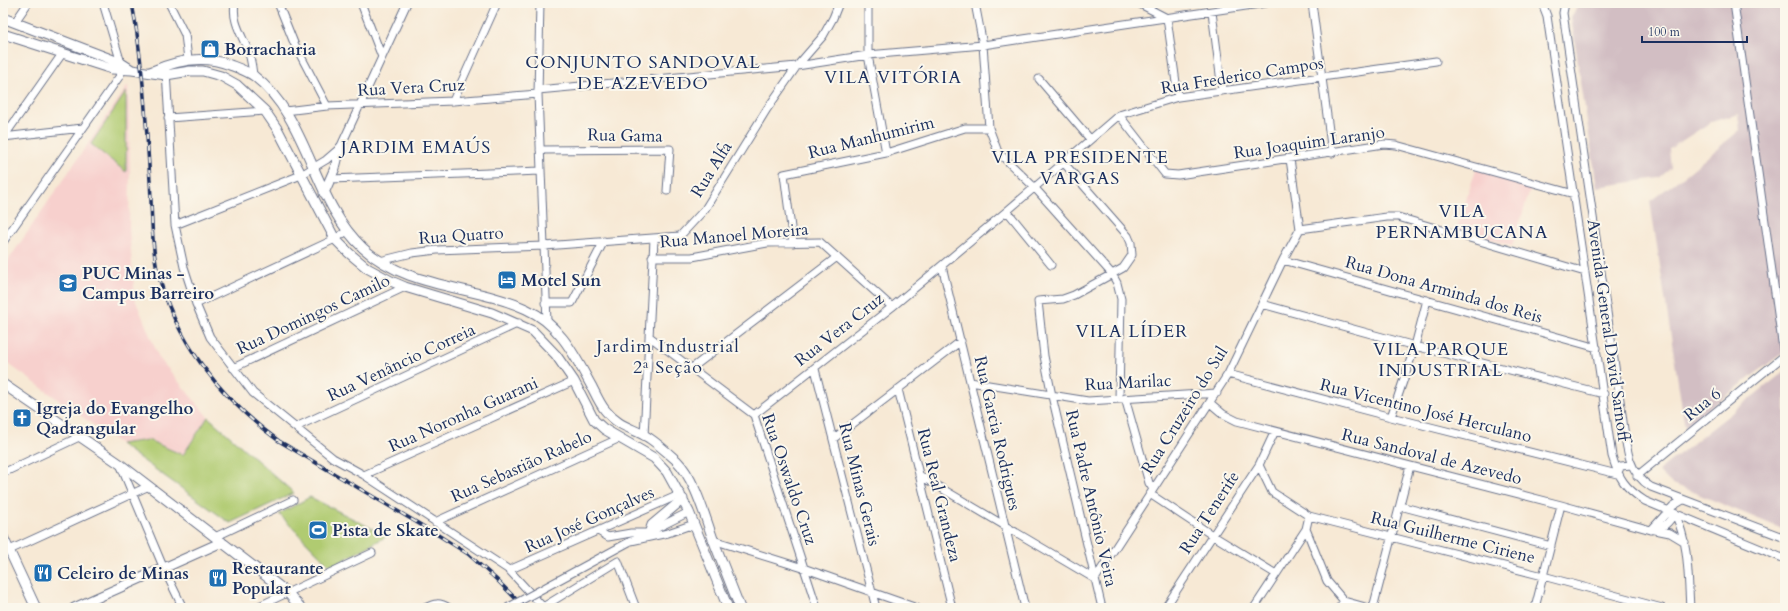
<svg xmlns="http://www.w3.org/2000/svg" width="1788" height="611" font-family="Cardo,serif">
  <rect width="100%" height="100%" fill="#fbf7ec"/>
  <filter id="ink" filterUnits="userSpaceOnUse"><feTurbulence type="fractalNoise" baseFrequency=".025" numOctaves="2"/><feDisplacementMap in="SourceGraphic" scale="8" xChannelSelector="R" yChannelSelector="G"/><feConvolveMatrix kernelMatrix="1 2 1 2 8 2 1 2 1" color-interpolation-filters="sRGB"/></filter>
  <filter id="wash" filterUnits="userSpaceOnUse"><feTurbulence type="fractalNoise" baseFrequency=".012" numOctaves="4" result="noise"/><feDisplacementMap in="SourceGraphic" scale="16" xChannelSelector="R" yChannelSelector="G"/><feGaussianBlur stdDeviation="0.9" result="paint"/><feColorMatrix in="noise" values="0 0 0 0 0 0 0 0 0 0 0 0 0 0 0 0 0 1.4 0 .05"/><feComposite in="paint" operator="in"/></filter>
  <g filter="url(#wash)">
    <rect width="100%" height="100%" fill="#f7e9d5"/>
    <path fill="#f7d0cd" d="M128,85L130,169L129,229L135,299L159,358L208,417L183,455L148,440L120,444L3,360V268Z
      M1476,169L1531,187L1512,246L1457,228Z"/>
    <path fill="#d2bec3" d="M1580,3H1785V351L1685,427L1650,201L1688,173L1740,130L1738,114L1711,122L1669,149L1671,168L1659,178L1597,187L1571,17Z
      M1785,371V530L1671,483L1658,471Z"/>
    <path fill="#b0cb71" stroke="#667d68" d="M126,92V172L91,144Z
      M208,417L294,493L230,523L120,444L148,440L183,455Z
      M310,497L387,536L331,567L279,514Z"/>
  </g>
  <g filter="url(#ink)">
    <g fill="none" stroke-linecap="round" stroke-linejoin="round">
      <defs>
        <path id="minor" d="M169,3L185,35L188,59
          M235,3C232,20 240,32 247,48C251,57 252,66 253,75
          M278,3L294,43L327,106
          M361,3L382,57
          M540,3L538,94L547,322
          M975,3L983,45L989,128L998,152L1034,187L1112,274L1117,283L1121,299L1119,399
          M1138,3L1167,18L1178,97
          M1312,3L1332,153
          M1542,3L1547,16L1612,456C1619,479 1625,488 1645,501L1785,559
          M1565,3L1563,13L1622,414C1626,442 1626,472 1651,487L1785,538
          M1734,3L1784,356
          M868,5V55L886,153
          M1212,12L1222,90
          M15,22L28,3
          M166,71L175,225L184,267L196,304L210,337L253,393L333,458L364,475L509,570L544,608
          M1039,79L1090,139
          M538,90L797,66L868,55L983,45L1266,3
          M453,101L497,3
          M285,111L327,106L453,101L538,94
          M1119,115L1165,174L1178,175L1384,144L1396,145L1574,194
          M168,118L265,111
          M3,137L83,128
          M3,138L62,54
          M540,150L670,149L667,191
          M1063,162L1128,236L1131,243L1132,255L1123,268L1074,295L1063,299L1038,301L1044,356L1052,396L1102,608
          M331,179L540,171
          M1007,211L1051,265
          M175,225L301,175L326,160L340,148L407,3
          M1300,229L1387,217H1398L1585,272
          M3,242L119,77L122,70L121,63L103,3
          M793,243L784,174L886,153L965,128H989
          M652,257H692L767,243L820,242L892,307
          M1283,260L1597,348
          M380,261L412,253L437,250L544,246L680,236L705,209L767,109L797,66L823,36L833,18L839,3
          M942,266L1025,608
          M545,303H572L604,241
          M196,304L335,239L347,231
          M1262,304L1415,346L1604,394
          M650,337L754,415L817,608
          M233,368L405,287
          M692,368L837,257
          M815,369L876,608
          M1228,374L1391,417L1617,474L1621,466L1631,465
          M970,382L1088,401L1217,393
          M898,389L952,608
          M1125,398L1149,483L1153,489
          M1210,403L1223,414L1237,421L1561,505L1651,530C1663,528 1669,524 1674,513
          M754,415L892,307L1007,211L1119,115L1178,97L1436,61
          M1391,417L1415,346L1427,300
          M296,427L519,323
          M644,436L654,239
          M833,439L961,341
          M120,464L164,569L183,608
          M1259,465L1272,492L1309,516L1543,576L1662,608
          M3,473L79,437
          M364,475L574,381
          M919,475L1095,579L1228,374L1283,260L1300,229L1290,159
          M1637,476L1785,355
          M1150,494L1212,535L1276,574
          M1400,506L1551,546
          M1675,514C1689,543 1688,576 1690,608
          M1309,516L1306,529L1327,581L1344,601L1369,608
          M435,522L620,438
          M1651,530L1673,506L1683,500
          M1655,530L1670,533L1685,542
          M598,531L608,537L631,533H645
          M215,537L293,500
          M637,538L689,512
          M713,540L806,569L917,608
          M631,541L668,533L688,526L696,528
          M3,553L149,486
          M509,570L681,494
          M543,607L618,561L636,608
          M255,608L372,553
          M425,608C434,603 440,602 449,608
          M1165,608L1259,465L1275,431
          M1254,608L1306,529
          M1339,608L1344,601
          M1373,608L1410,466
          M1535,608L1561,505"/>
        <path id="major" d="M3,18L121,63L132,70
          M3,34L112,69L132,70L166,75L190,71H203L221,76L237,85L265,111L278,130L335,239L349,253L367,268L391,281L405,287L492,313L533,331L556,355L574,381L594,420L604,429L654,458L667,472L689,512L728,608
          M150,72C176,60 203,54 230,65C238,68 247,71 254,76C310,119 312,201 363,248C408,289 473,285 526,309C560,324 575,356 592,387C596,395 600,404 605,410C620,428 631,427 649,438C658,444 667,452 676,460C695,479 704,514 713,539C722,562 731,585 740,608
          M324,193L335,168L340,148
          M3,384L120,464L288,593L301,608
          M650,531L652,525L683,499
          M3,537L36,608
          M74,608L222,542"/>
      </defs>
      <use href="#minor" stroke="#687088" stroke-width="9"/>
      <use href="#major" stroke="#687088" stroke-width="11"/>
      <use href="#minor" stroke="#fff" stroke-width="7"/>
      <use href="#major" stroke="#fff" stroke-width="9"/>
      <defs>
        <path id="rail" d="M132,3C143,62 146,121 150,181C152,208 151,243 157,269C174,340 221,399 279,441L438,535L468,554L496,579L525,608"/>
      </defs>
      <use href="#rail" stroke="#1b2f5e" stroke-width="3.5"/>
      <use href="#rail" stroke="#fbf7ec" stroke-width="2" stroke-dasharray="6" stroke-linecap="butt"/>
      <defs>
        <path id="minor-bridge" d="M507,608L629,542"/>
      </defs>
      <use href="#minor-bridge" stroke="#687088" stroke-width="9" stroke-linecap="butt"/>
      <use href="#minor-bridge" stroke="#fff" stroke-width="7"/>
    </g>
  </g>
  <defs>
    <symbol id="shop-square" viewBox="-11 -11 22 22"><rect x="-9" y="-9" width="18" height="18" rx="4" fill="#1f6fb2" stroke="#fbf7ec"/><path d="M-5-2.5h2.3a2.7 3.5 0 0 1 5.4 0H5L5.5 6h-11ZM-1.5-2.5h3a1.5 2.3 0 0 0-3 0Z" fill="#fff"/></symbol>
    <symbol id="hotel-square" viewBox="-11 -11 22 22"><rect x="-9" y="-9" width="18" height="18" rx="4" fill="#1f6fb2" stroke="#fbf7ec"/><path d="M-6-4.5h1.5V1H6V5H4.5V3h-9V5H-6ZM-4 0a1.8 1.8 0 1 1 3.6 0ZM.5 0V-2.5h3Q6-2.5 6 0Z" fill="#fff"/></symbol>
    <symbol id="university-square" viewBox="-11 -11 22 22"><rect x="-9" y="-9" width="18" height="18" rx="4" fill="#1f6fb2" stroke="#fbf7ec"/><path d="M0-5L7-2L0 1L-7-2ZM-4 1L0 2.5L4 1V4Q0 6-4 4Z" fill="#fff"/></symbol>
    <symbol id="church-square" viewBox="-11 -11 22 22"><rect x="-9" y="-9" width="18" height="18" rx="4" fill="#1f6fb2" stroke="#fbf7ec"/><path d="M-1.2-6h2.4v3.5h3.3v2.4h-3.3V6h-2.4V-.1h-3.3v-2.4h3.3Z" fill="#fff"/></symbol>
    <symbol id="stadium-square" viewBox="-11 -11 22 22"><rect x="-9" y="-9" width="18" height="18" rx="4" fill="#1f6fb2" stroke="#fbf7ec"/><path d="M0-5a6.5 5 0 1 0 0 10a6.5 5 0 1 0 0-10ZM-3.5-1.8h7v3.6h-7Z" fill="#fff"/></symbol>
    <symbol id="restaurant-square" viewBox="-11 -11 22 22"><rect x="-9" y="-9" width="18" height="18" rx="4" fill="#1f6fb2" stroke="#fbf7ec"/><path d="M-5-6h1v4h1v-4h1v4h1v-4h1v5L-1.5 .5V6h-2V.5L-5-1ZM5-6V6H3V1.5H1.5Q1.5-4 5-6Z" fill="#fff"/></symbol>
  </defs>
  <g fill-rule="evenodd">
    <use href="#shop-square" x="199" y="38" width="22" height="22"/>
    <use href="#hotel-square" x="496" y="269" width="22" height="22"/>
    <use href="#university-square" x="57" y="272" width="22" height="22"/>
    <use href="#church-square" x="11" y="407" width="22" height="22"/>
    <use href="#stadium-square" x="307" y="519" width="22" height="22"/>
    <use href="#restaurant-square" x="32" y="562" width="22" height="22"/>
    <use href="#restaurant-square" x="207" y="567" width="22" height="22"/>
  </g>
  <g text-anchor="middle" stroke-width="4" stroke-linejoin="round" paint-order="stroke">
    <g font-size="17" font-weight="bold" fill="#1b2f5e" stroke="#fbf7ec" text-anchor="start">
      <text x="224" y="55">Borracharia</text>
      <text x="82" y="279">PUC Minas -<tspan x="82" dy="20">Campus Barreiro</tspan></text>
      <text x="521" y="286">Motel Sun</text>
      <text x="36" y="414">Igreja do Evangelho<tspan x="36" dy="20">Qadrangular</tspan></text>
      <text x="332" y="536">Pista de Skate</text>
      <text x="232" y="574">Restaurante<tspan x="232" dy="20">Popular</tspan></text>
      <text x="57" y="579">Celeiro de Minas</text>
    </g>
    <g font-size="17" fill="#1b2f5e" stroke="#fbf7ec">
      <text transform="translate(1242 75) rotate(-9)" y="6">Rua Frederico Campos</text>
      <text transform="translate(411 87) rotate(-3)" y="6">Rua Vera Cruz</text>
      <text transform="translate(625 135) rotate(1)" y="6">Rua Gama</text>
      <text transform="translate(871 137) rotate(-14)" y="6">Rua Manhumirim</text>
      <text transform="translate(1309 142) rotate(-8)" y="6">Rua Joaquim Laranjo</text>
      <text transform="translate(711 169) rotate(-58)" y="6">Rua Alfa</text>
      <text transform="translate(461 235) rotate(-4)" y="6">Rua Quatro</text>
      <text transform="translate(734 235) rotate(-5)" y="6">Rua Manoel Moreira</text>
      <text transform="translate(1444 289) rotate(16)" y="6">Rua Dona Arminda dos Reis</text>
      <text transform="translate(313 314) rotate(-25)" y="6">Rua Domingos Camilo</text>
      <text transform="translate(839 329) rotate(-38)" y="6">Rua Vera Cruz</text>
      <text transform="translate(1609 330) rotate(82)" y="6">Avenida General David Sarnoff</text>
      <text transform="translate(401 362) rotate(-25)" y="6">Rua Venâncio Correia</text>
      <text transform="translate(1128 382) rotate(-3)" y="6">Rua Marilac</text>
      <text transform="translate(1702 404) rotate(-39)" y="6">Rua 6</text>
      <text transform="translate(1184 410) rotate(-58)" y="6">Rua Cruzeiro do Sul</text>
      <text transform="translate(1426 410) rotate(14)" y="6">Rua Vicentino José Herculano</text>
      <text transform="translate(463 414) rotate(-24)" y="6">Rua Noronha Guarani</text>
      <text transform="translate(998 433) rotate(77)" y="6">Rua Garcia Rodrigues</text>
      <text transform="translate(1432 456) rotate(14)" y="6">Rua Sandoval de Azevedo</text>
      <text transform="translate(521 466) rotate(-24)" y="6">Rua Sebastião Rabelo</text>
      <text transform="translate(790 479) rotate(71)" y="6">Rua Oswaldo Cruz</text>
      <text transform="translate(860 484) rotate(76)" y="6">Rua Minas Gerais</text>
      <text transform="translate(940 495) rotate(76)" y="6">Rua Real Grandeza</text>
      <text transform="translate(1092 498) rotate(77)" y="6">Rua Padre Antônio Veira</text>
      <text transform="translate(1209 512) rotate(-57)" y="6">Rua Tenerife</text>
      <text transform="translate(589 519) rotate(-24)" y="6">Rua José Gonçalves</text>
      <text transform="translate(1453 537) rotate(14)" y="6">Rua Guilherme Ciriene</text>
    </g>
    <g font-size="18" letter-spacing="1" fill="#1b2f5e" stroke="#fbf7ec">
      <text x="643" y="68">CONJUNTO SANDOVAL<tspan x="643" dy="21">DE AZEVEDO</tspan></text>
      <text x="893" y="83">VILA VITÓRIA</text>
      <text x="416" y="153">JARDIM EMAÚS</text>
      <text x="1080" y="163">VILA PRESIDENTE<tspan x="1080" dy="21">VARGAS</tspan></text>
      <text x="1462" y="217">VILA<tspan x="1462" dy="21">PERNAMBUCANA</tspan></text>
      <text x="1132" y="337">VILA LÍDER</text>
      <text x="668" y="352">Jardim Industrial<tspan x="668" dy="21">2ª Seção</tspan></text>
      <text x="1441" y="355">VILA PARQUE<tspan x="1441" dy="21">INDUSTRIAL</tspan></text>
    </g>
  </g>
  <rect width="1788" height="611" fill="none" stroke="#fbf7ec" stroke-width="16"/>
  <path d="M1642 36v6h105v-6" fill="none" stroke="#1b2f5e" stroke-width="2"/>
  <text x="1648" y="36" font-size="12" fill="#1b2f5e" stroke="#fbf7ec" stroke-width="3" paint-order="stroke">100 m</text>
</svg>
